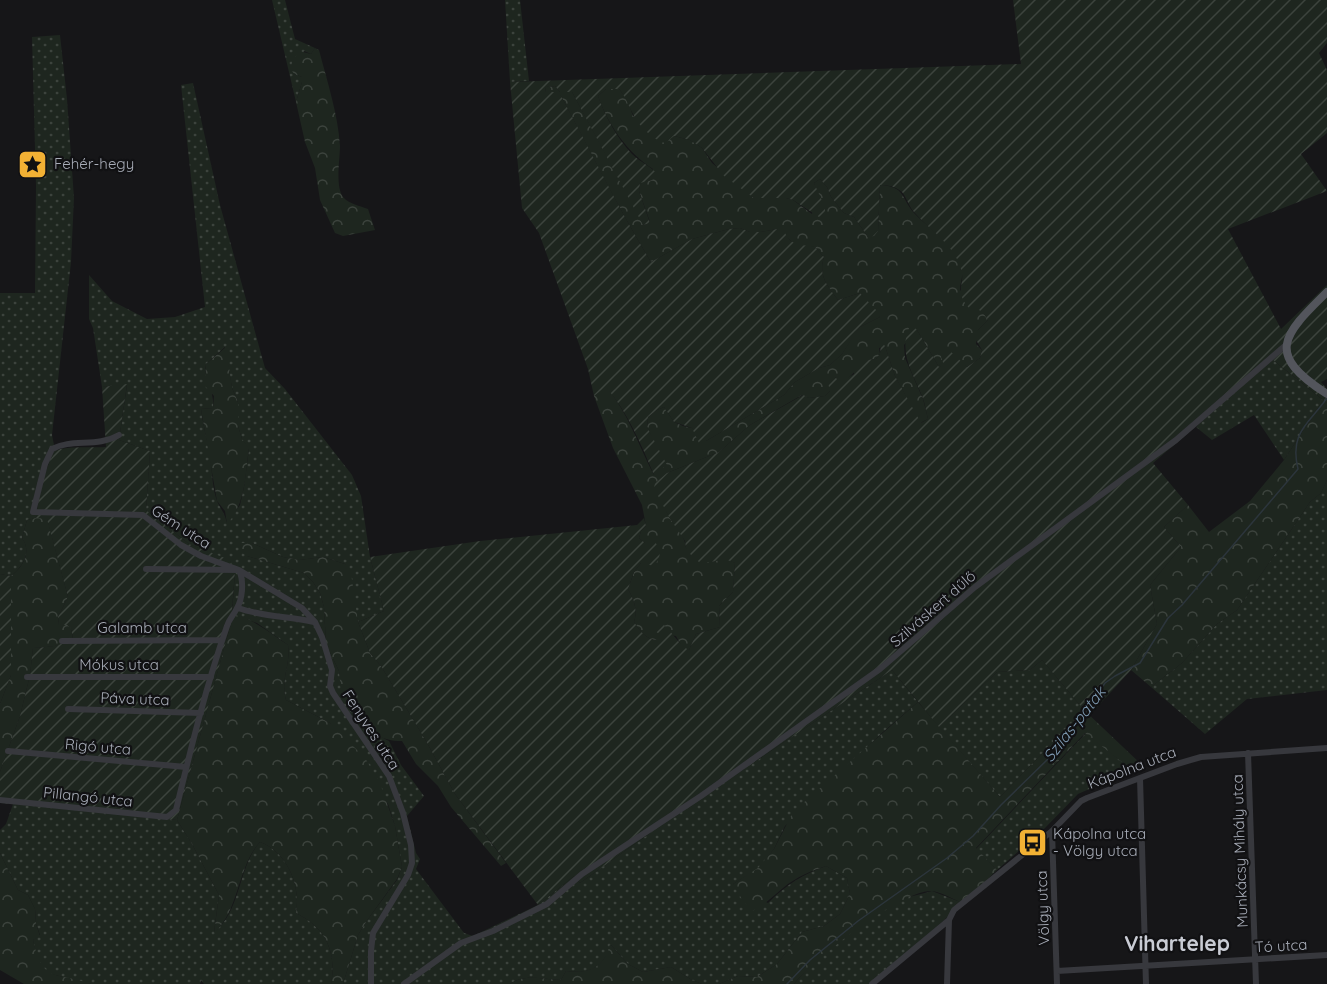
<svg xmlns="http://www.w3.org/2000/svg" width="1327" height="984" font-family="Quicksand,sans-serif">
  <defs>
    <pattern id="grass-dots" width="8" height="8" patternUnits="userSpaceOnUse" patternTransform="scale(1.5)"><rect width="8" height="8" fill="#1e261f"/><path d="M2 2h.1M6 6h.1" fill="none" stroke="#3c433d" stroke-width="1.8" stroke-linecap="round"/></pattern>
    <pattern id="forest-crowns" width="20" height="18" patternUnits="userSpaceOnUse" patternTransform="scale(1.5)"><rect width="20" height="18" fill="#1e261f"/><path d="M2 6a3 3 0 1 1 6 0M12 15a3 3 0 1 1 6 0" fill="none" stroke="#3c433d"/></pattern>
    <pattern id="garden-furrows" width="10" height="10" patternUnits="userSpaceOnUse" patternTransform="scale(1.5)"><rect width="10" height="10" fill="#1e261f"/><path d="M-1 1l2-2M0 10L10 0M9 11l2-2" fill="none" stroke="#3c433d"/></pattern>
  </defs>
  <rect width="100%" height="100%" fill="#161618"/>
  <path fill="url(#grass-dots)" fill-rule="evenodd" d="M272,0H285L295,39L315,48L311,54L304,51L294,74L302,77V82L296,102Z
    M505,0H520L529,81L510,82Z
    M60,35L67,99L74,198L71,262L52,435L54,445L58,450C44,463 37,499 36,518L27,520L22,538C32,551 23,567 11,576L0,574V293H35L36,186L32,37Z
    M193,83L220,205L265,368L285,389L352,475L361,496L370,557L384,611L358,622L345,564L323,557L299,560L283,557L252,543L247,556L304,573L313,582L320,593L324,607L326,644L339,671L342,690C361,704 366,732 389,741L401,765L424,796L407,816L416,853L420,859L416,869L464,933L473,936L538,905L574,876L580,883L677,814L892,670L918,702L883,732L785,826L774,849L758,869L733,884L768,903C786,885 803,874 826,866L847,878L850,894L840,914L824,926L802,932L777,964L757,977L738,976L719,984H702L692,980L671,967L643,972L628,964L611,945C603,968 590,974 566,971L561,980C543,980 526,973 510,984H343L358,935L368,919L397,880L402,867L395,826L388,804L330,723L286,700C280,679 291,665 288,645L257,623L232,614L235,571L230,561L189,544L146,510L150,451L119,440L127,385L102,387L93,328L89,319V275L112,301L147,319L175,317L205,307L181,85ZM225,347L232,388L238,402V426L242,439L249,449L244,487L240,505L227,523C224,510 219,508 216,498C212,484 212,469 210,456C207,440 203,425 201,409L213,408C215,389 203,383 206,364Z
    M1273,360L1323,400L1284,460L1254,415L1212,440L1196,427L1233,393Z
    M1327,480V690L1247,699L1205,734L1151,687L1182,663L1217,624L1237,610L1310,502L1321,493Z
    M1042,660L1084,710L1000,797L939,727L997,672L1030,670Z
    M1086,733L1132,770L1078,794L1045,828L997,870L976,849Z
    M13,804L177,820L192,844L219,895L214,932C241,912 238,866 260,842C287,852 301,885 296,913C326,928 337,952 331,984H204L201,980L200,984H91L47,973L37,959L33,940L40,935L36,924L35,909L28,895L18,890L0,853V830L6,824Z
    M932,891L963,903L873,984H794C817,955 875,911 909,897C917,895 925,893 932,891Z"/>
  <path fill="url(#forest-crowns)" d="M315,48L319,50C327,81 338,114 340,146C340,159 335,186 343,197C349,204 360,206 368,209L375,230L343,236L335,233L320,200L315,168L305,142L296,102L302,82V77L294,74L291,69L292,62L299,51L311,54Z
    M555,86L560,92H572L644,225L650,222L639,191L640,182L652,180L653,169C627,152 608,125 598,96L606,89H619L627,99L633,116L674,136L690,140L702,148L712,163L754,198H786L793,200L812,214L817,192L814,183L820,179L827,187L831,197L844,213L854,217L868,237L878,231L880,185C905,186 901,198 914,213C931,231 957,245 962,271C963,277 960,284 960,290L983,312L988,320L978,330L976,344L982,350L980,358L967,367L961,363L939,367L917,330L904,345L905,358L923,399L928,419L920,423L895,376L885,346L879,348L880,354L876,359C861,360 855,376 840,383L835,377L830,391L825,396L809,398L802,395L750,425L719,452L667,473C666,483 663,497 665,507C669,523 685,532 686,548L711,562L725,558L735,563L733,592L719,606L720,627L696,634L689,650L682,647L676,636L659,633V640C647,641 640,631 634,622C638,610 634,600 628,589L634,572L641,563L645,543L639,538L641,531L646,526L642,505L613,448L594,396L606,386C630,417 637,442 654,475L662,459L647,427L648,417L657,410L664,407L674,422L683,426L692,428L706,441L784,395L795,382L819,368L830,365L842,354L854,335L860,327L880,317L860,293L838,300C827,285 818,276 824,257L815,247L797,246L777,229L760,232H750L740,228L729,229L692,239L651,262C618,208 591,152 561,96L545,92L546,87Z
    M226,347L232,388L238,402V426L242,439L249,448C245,475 246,504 227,524L225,511L217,501L201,409L213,408L214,396L205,386L206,364Z
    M1323,400L1327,403V480L1321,493L1310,502L1237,610L1217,624L1182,663L1151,687L1131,670L1157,624L1150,585L1181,547L1164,527L1188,505L1209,532L1250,501L1284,460Z
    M36,518H47L68,597L58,617L59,625L67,624L71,628L73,639C60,647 48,647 33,648L30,675L20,716L0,772V704L11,675V576C23,567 32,552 22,538L27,520Z
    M239,543H252L283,557L299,560L323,557L345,564L351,573L358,622L370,653L381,666L426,741L455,794L506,863L501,866L451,807L438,786L416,764L402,741C360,741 369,709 341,691L339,671L326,644L324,607L320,593L313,582L304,573L247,556L240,551Z
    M232,614C254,619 270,633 288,645C291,665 280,679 286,700L330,723L365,758L380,783L395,826L402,867L397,879L368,919L358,935L343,984H331C337,952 326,928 296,913C301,885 287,852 260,842C237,867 240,910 214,933L219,895L192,844L177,820L231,623Z
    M918,702L1000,797L1084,710L1142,765L1132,770L1085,733L976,848L997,870L963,903C954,900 942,892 932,891C902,889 813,960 794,984H719L738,976L757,977L777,964L802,932L824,926L840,914L850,894L847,878L826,866C811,871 796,877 783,888C772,897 766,904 752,911L743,901L733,884L758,868L774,849L793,812Z
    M0,853L18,890L28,895L35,909L36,924L40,936L33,940C43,984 55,971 91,984H24L0,970Z
    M610,944L628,964L643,972L671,967L692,980L702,984H510C526,973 543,980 561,980L566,971C589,974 604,968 610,944Z"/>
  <path fill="url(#garden-furrows)" d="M1013,0H1327V43L1319,53L1327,70V133L1301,154L1327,191L1228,229L1281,329L1327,285V379L1321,382L1327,389V403L1273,360L1153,463L1188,505L1164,527L1181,547L1150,585L1157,624L1131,670L1089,716L1042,660L1030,670L997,672L939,727L892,670L677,814L580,883L574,876L538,905L455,794L426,741L381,666L370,653L358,622L384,611L370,557L480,541L637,525L644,518L646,526L641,531L639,538L645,543L655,542C662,551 661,557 654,566L641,563L634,572L628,589C634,600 638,610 634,622C640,631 647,641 659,640V634L654,630L655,625L660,622C672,630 677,644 689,650L696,634L720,627L719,606L733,592L735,563L725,559L711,562H699L691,555L686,548L685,541L669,517L654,488L655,483L667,473L719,452L750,425L803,395L809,398L825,396L830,391L828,383L831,377H835L840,382L854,374V368L860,357L867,360L876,359L880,354L881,342L885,346L895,376L921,423L928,419C926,412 925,403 922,396C912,372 897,350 911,324L917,330L939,367L944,365L941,357L942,350L948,349L967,367L980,358L982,350L973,335L988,320C983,312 980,308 969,308C953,289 966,286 961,269C953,243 931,232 914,212C909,207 907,198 902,192C895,186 888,185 880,185L878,231L874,236L868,237L854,217L844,213L831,197L827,187L820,179L814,183L825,207V215L819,217L793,200L786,198H754L724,176L702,148L690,140L674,136L665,143C653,140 638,125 633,114C628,105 626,97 619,89H606L598,96C605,116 617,138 632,154C640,162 651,166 658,175L652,180L640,183L639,191L650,223L643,225L572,92H560L555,86L546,87L545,92H555L561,96C591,151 618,208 651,262L692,239L729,229L740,228L750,232H760L777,229L785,233C792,247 801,244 815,247L824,257C818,276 827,285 838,300L860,293L877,311L880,317L860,327L842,354L830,365L819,368L795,382L784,395L706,441L699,443L692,428L674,422L664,407L657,410L648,417L647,427L667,465L654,475C641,444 628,413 606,387L594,396L588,369L539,233L522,208L510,82L1021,64Z
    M127,384L119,440L150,451L146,510L189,544L230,560L235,571L231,623L177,820L0,803V772L20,716L30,675L33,648C48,647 60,647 73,638L71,628L67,625H59L58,617L68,597L47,519L36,518C37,505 46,457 58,450C66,446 95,448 106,447L102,387Z
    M0,574L11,576V675L0,704Z"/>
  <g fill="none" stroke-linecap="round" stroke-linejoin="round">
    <path stroke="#2c353c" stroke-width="1.5" d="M787,984L810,960L858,921L947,858L973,836L1001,805L1048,759L1079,722L1105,683L1115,676L1140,663L1168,618L1182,605L1298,469C1289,432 1309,424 1327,398"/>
    <path stroke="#37383d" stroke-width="6" d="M146,569L239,570L302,608L315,622L322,637L332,670L330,686L333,693L389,776L403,813L411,845L412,863L408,875L373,933L371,951V984
      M238,608C263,617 288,616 314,622
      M62,641L222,640
      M27,677H211
      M68,709L201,713
      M8,751L186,767
      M1248,753L1256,984
      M1140,778L1146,984
      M0,800L167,817L176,810C191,748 206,686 227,626C229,619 233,616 236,610C243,599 244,581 239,570L201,556L181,545L143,515L33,512L45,464L52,449C72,438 97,448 119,435
      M1052,831L1057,984
      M1057,971L1327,955
      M404,984L461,943L493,931L547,904L582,874L701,796L880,669L975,587L1176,440L1287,344
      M872,984L949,920L954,910L1052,831L1081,801L1087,798L1177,764L1201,757L1327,748
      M947,984L949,920"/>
    <path stroke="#53555c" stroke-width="8" d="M1327,292C1282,336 1265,354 1327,394"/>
  </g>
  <defs>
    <symbol id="sight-square" viewBox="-11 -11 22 22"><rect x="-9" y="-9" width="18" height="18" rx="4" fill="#f2b134" stroke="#111113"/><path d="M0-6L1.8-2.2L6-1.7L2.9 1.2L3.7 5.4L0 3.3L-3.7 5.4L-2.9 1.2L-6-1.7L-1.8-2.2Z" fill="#111"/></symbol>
    <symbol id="bus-square" viewBox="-11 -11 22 22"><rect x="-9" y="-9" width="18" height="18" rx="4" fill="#f2b134" stroke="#111113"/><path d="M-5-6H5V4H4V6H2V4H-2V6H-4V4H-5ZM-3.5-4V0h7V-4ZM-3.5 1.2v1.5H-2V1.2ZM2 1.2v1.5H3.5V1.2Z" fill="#111"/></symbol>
  </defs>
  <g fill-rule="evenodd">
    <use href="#sight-square" x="16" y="148" width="33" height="33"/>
    <use href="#bus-square" x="1016" y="826" width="33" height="33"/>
  </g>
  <g text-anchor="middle" stroke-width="4.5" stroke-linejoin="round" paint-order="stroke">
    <g font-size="15" fill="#a8adb8" stroke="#111113" text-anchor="start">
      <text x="54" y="169">Fehér-hegy</text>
      <text x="1053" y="839">Kápolna utca<tspan x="1053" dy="17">- Völgy utca</tspan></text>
    </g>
    <g font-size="15" fill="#a8adb8" stroke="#111113">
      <text transform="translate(181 527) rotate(33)" y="5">Gém utca</text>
      <text transform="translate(933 609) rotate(-41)" y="5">Szilváskert dűlő</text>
      <text x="142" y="633">Galamb utca</text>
      <text x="119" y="670">Mókus utca</text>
      <text transform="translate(135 699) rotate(2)" y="5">Páva utca</text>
      <text transform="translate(371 730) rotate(57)" y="5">Fenyves utca</text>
      <text transform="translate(98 747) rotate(5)" y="5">Rigó utca</text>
      <text transform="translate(1132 768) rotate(-21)" y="5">Kápolna utca</text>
      <text transform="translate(88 797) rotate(6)" y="5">Pillangó utca</text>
      <text transform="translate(1240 851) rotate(-92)" y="5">Munkácsy Mihály utca</text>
      <text transform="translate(1043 908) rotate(-92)" y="5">Völgy utca</text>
      <text transform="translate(1281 946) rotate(-3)" y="5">Tó utca</text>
    </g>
    <g font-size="16" font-style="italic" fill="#7f9bb3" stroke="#111113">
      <text transform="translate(1074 724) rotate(-52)" y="6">Szilas-patak</text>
    </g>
    <g font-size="21" font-weight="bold" fill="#c9ccd4" stroke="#111113">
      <text x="1177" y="951">Vihartelep</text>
    </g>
  </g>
</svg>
